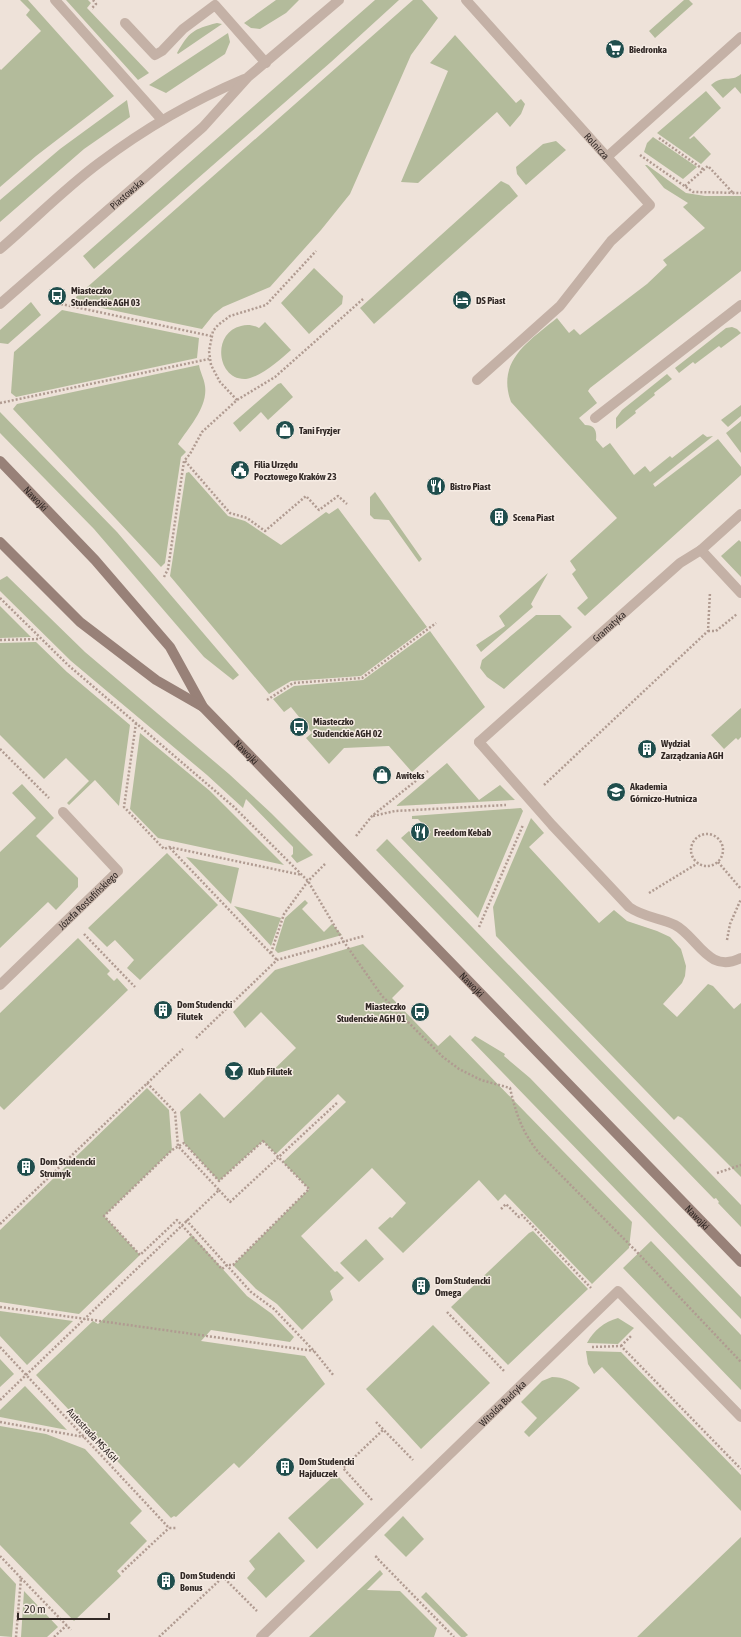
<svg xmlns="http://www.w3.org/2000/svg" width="741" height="1637" font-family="'Asap Condensed',sans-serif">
  <rect width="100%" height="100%" fill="#eee2d9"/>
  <path fill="#b3bb9b" d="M20,0H28L114,96L36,156L0,187V69L1,70L41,31L26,15L30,10Z
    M66,0H88L91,3L87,8L149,73L138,80Z
    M276,0H299L286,13L260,29L251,28L244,23Z
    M375,0H399L331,62L94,269L83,256Z
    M413,0H422L438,18L411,55L350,194L321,230L270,287L223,307L214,314L202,329L78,303L76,297Z
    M684,0H689L693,4L655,38L649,31Z
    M217,23L222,24L178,54L177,53C189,32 193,29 217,23Z
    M228,33L230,42L225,54L166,93L149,85Z
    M455,35L516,103L521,99L525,104L521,114L510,127L497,112L418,183L401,182L448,71L430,63Z
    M741,74V94L735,87L723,98L711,85C723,74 731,83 741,74Z
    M706,91L721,108L689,138L690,139L694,136L711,154L701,164L657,133Z
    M127,100L130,117L84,149L0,222V200L60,149Z
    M653,137L697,167L683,179L644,152L647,143Z
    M556,141L566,150L526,185L517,174L516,167L543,144Z
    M645,165H647L686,193L705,196H741V271L590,388L588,391L597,403L579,418L585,425C595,425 597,431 596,440L603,448L610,443L634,475L645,466L650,472L670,456L672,458L703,434L707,437L713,436L653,484L655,487L718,439L741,467V475L585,616L577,608L588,598L572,574L576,570L570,561L617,518L511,402C496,361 529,341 557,318L569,333L574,329L580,335L647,284L667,265L663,260L705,228L683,207L688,203L664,188Z
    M501,181L509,185L518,196L374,324L360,308Z
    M314,268L343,296L342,304L309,334L281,303Z
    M31,302L41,315L8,344L0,343V330Z
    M62,310L199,338L197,358L16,397L11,393L14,352Z
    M265,322L291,350C281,359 261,377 246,379C217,381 211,333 241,326C247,324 254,325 259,328Z
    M732,327L737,329L741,333L721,348L719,346L695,364L693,362L679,373L675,368L726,328Z
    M199,365C200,372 204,378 205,386C208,407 189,427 178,444L186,452L181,457L165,563L161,567L13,409L17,404Z
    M667,374L672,379L654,393L655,395L635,411L636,413L616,429V418L622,410Z
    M281,383L293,397L268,420L261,412L240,432L233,423L278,384Z
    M741,405V416L728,427L721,420Z
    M0,412L117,532L239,675L233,680L204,657L94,529L0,433Z
    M741,421V453L726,433Z
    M189,472L228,516L245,521L281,545L326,512L329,514L338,508L427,627L361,676L291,681L269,694L170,576L186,473Z
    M375,492L422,559L419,562L389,520L374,519L370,515V497Z
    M739,540L741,542V577L721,556Z
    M548,573L531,604L533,607L481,652L476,645L505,626L499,616Z
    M7,576L85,652L229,774L271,813L313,855L297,863L291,856L293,854V847L246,799L243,808L207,775L71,661L0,591V580Z
    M0,606L31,637L0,638Z
    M536,615H560L572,627L504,689L487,677L480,668L482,660Z
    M430,631L485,707L412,772L389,746L344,748L329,764L306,738L312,733L291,707L284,712L273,699L294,686L363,680Z
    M36,642L67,672L130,725L119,806L95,780L69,805L67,803L89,781L66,758L44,779L0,735V643Z
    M741,708V737L738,740L736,738L724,749L711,735Z
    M140,733L210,791L284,865L158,838L130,809Z
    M447,763L479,800L500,785L515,800L396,806Z
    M22,784L54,818L36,836L78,878V887L56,910L48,902L0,948V852L36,818L12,793Z
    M521,808L523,811L478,918L401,838L409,831L420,843L431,832L418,819H412V816Z
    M531,818L544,833L529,847L599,923L614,910L627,921L657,931L670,937L681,949L686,966L685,976L682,983L663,1004L677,1017L708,984L713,986L734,1009L741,1003V1177L682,1118L678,1116L674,1120L496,936L493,907Z
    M387,839L741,1205V1227L718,1203L719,1202L716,1198L714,1199L376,850Z
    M167,853L218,905L140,980L127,968L134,960L115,940L107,947L88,928Z
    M186,857L239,868L231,904Z
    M305,900L308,903L302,909L324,932L332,924L342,935L278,953L275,950L285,918Z
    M234,906L281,918L271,946Z
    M78,938L110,971L107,974L114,981L117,978L128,990L4,1110L0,1106V1013Z
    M363,944L404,986L392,998L438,1046L450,1035L632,1222L629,1248L592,1284L505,1194L498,1201L479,1180L403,1253L378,1228L390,1217L392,1218L406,1203L372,1168L301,1236L335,1272L337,1271L344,1278L330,1291L333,1300L302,1330L277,1304L256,1289L233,1265L309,1189L283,1162L346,1102L338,1094L276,1154L263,1141L219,1181L184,1143L180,1112L200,1093L224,1118L296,1048L261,1012L245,1028L233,1012L275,970Z
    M475,1036L505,1054L504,1056L530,1078L741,1297V1319L471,1040Z
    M147,1088L169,1110L172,1150L104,1216L140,1255L79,1314L0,1302V1230Z
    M533,1231L588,1289L508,1365L451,1307L529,1233Z
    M192,1235L247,1296L272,1314L294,1337L290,1342L211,1330L201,1341L305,1356L325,1384L239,1468L234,1463L176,1517L174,1516L171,1518L36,1375L93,1321L98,1324Z
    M366,1239L384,1259L359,1282L340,1263Z
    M651,1241L741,1335V1390L623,1268Z
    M0,1311L73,1321L27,1365L0,1336Z
    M618,1318L634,1328L618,1344L587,1343C594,1330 604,1322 618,1318Z
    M433,1325L490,1383L421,1449L366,1389Z
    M586,1351L621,1352L741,1475V1511L602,1367L594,1374L588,1364Z
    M0,1359L14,1374L0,1387Z
    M552,1377C564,1377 571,1381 580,1388L529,1437L524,1432L537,1418L521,1402L542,1381Z
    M25,1386L67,1430L0,1417V1410Z
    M0,1426L46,1434L85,1449L142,1511L130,1523L147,1541L117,1571L121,1576L74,1621L0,1545Z
    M336,1474L364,1504L317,1549L288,1518Z
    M403,1516L424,1539L406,1557L384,1535Z
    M279,1532L305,1561L266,1598L247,1578L255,1569L249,1561Z
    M741,1537V1637H637Z
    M0,1567L16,1584L12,1637L0,1636Z
    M380,1570L383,1574L367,1590L400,1591L437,1628L434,1637H309Z
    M24,1591L58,1627L47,1637H21Z
    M426,1592L468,1635L465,1637H461L421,1597Z"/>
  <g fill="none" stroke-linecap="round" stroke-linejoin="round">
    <path stroke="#b09b91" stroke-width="2.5" stroke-dasharray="2 2" stroke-linecap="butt" d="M93,0L96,4L92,8L93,9
      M659,138L704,170
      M640,155L693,192L741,193
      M685,186L708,166L734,194
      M61,304L211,336
      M237,400L220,382L211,365L209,351L213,331L218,325L230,316L266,305L316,251
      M0,403L209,359
      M185,461L230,513L247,518L265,531L306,496L319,510L338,496L347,504
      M164,577L168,569L184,461L190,454L202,432L237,400L275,377L363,299
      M0,598L68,665L234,807L308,881L344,942L382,996L443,1057L459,1069L481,1080L510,1088C516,1114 522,1132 539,1153L635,1250L741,1362
      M708,631H716L737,614
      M0,640L40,639
      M267,700L293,683L362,678L436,623
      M136,723L124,807L164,849L169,847L302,875
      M0,749L49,798
      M544,785L708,631L710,592
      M373,816L395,811L506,805
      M691 850a16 16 0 1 1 32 0a16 16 0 1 1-32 0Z
      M356,836L372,816L428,771
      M170,848L277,960
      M718,862L741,889
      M649,893L698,863
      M479,927L523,825
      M84,934L135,987
      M727,940L730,924L741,899
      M271,953L284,914L308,881L325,864
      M196,1038L277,960L364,936
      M263,1141L309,1189L233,1265H227L222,1269L177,1220L140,1255L104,1216L172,1150L184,1143L219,1181Z
      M717,1173L741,1165
      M219,1190L230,1202L337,1103
      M501,1209L506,1204L519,1217L522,1215L591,1288
      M186,1220L251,1292L274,1309L314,1351L334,1376
      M0,1224L183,1049
      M0,1307L314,1351
      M447,1312L505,1372
      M621,1346L632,1335
      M0,1347L169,1528H176
      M592,1347L621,1346L741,1469
      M0,1400L219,1190L178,1146L175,1112L147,1083
      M0,1422L84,1437
      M376,1422L413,1460
      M372,1500L343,1468L383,1430
      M0,1556L21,1578L16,1637
      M377,1556L376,1557L454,1637
      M122,1572L169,1528
      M219,1573L257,1611
      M21,1578L71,1630
      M54,1637L67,1625
      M159,1637L223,1577"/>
    <path stroke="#c4b1a6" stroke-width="10" d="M55,0L162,120
      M477,380L560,306L611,241L650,205L607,157L741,37
      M595,418L741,305
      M701,550L741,593
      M479,742L552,825L629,907C643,917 660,918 675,925C697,936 708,975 741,958"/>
    <g stroke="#c4b1a6" stroke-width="10">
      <path id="s1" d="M466,0L607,157"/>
      <path d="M125,23L155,55L162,51L183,29L215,5L266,63"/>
      <path id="s2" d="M479,742L680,563L701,550L741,514"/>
      <path id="s3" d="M0,985L118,871L63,812"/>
      <path id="s4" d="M261,1637L618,1291L741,1417"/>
    </g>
    <g stroke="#c4b1a6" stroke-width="10">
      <path d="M0,249C33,221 64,189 99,163C144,129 192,101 244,79"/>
      <path id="s5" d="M0,304L203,127L248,77L339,0"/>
    </g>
    <g stroke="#988178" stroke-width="10">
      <path id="s6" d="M0,461L95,560L170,647L203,707L741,1262"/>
      <path d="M0,542L80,622L156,680L203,707"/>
    </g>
  </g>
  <defs>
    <symbol id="supermarket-disc" viewBox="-11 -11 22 22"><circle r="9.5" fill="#204e4d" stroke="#f6ece4"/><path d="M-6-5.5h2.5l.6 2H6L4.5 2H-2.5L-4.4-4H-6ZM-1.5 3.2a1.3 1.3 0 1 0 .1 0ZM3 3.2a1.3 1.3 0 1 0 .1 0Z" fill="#fff"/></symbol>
    <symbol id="bus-disc" viewBox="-11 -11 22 22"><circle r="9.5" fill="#204e4d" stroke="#f6ece4"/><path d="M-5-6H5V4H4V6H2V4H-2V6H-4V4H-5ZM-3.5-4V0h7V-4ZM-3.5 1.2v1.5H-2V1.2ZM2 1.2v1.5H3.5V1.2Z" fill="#fff"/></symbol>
    <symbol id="hotel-disc" viewBox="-11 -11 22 22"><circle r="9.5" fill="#204e4d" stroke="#f6ece4"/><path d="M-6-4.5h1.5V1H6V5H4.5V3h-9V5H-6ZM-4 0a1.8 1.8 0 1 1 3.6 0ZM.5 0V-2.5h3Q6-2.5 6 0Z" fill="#fff"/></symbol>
    <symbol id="shop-disc" viewBox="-11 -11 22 22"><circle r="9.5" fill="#204e4d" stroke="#f6ece4"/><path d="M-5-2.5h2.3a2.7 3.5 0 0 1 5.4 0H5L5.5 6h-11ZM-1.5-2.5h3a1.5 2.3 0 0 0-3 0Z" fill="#fff"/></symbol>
    <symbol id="civic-disc" viewBox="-11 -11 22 22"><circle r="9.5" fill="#204e4d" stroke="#f6ece4"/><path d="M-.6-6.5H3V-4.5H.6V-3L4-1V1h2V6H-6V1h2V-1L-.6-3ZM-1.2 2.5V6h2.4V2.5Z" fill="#fff"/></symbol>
    <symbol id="restaurant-disc" viewBox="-11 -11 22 22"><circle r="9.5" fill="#204e4d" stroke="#f6ece4"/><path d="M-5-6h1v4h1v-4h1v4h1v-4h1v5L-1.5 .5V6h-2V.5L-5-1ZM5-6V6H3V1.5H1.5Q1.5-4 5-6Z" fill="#fff"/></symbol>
    <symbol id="building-disc" viewBox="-11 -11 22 22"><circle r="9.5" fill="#204e4d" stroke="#f6ece4"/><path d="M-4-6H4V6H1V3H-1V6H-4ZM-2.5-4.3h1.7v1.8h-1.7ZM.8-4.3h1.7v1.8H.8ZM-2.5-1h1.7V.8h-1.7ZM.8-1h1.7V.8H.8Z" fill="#fff"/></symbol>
    <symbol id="university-disc" viewBox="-11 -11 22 22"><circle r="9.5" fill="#204e4d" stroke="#f6ece4"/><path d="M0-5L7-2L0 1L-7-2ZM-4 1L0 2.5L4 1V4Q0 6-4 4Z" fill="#fff"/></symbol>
    <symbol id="bar-disc" viewBox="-11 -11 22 22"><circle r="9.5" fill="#204e4d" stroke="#f6ece4"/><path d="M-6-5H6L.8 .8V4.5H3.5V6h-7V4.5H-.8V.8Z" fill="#fff"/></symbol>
  </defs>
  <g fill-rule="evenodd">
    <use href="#supermarket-disc" x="604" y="38" width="22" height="22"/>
    <use href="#bus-disc" x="46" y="285" width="22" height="22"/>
    <use href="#hotel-disc" x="451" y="289" width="22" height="22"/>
    <use href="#shop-disc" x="274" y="419" width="22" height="22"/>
    <use href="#civic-disc" x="229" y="459" width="22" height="22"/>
    <use href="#restaurant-disc" x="425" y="475" width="22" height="22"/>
    <use href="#building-disc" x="488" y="506" width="22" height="22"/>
    <use href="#bus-disc" x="288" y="716" width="22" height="22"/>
    <use href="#building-disc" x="636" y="738" width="22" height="22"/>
    <use href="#shop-disc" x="371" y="764" width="22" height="22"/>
    <use href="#university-disc" x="605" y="781" width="22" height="22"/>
    <use href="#restaurant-disc" x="409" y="821" width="22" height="22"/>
    <use href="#building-disc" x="152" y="999" width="22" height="22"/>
    <use href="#bus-disc" x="409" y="1001" width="22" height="22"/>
    <use href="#bar-disc" x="223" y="1060" width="22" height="22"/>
    <use href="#building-disc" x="15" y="1156" width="22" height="22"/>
    <use href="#building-disc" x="410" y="1275" width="22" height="22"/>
    <use href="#building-disc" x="274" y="1456" width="22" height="22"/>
    <use href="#building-disc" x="155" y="1570" width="22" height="22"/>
  </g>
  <g text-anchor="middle" stroke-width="3" stroke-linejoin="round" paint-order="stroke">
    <g font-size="10" font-weight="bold" fill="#322926" stroke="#f6ece4" text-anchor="start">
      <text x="629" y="53">Biedronka</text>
      <text x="71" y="294">Miasteczko<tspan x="71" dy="12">Studenckie AGH 03</tspan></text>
      <text x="476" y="304">DS Piast</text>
      <text x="299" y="434">Tani Fryzjer</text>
      <text x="254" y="468">Filia Urzędu<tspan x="254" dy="12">Pocztowego Kraków 23</tspan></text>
      <text x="450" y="490">Bistro Piast</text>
      <text x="513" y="521">Scena Piast</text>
      <text x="313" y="725">Miasteczko<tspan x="313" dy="12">Studenckie AGH 02</tspan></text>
      <text x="661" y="747">Wydział<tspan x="661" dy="12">Zarządzania AGH</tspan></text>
      <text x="396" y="779">Awiteks</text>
      <text x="630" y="790">Akademia<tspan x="630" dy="12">Górniczo-Hutnicza</tspan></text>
      <text x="434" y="836">Freedom Kebab</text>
      <text x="177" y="1008">Dom Studencki<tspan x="177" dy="12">Filutek</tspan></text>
      <text x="406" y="1010" text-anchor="end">Miasteczko<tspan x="406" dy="12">Studenckie AGH 01</tspan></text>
      <text x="248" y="1075">Klub Filutek</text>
      <text x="40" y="1165">Dom Studencki<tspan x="40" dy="12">Strumyk</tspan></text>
      <text x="435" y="1284">Dom Studencki<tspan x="435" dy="12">Omega</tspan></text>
      <text x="299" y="1465">Dom Studencki<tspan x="299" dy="12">Hajduczek</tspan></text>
      <text x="180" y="1579">Dom Studencki<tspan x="180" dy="12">Bonus</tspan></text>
    </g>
    <g font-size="10" fill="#322926" stroke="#f6ece4">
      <text dy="4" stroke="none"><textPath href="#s1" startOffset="196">Rolnicza</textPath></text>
      <text dy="4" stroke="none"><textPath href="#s5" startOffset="168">Piastowska</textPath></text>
      <text dy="4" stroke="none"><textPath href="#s6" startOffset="52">Nawojki</textPath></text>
      <text dy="4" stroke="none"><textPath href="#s2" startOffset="174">Gramatyka</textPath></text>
      <text dy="4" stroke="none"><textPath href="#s6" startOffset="383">Nawojki</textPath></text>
      <text dy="4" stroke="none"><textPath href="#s3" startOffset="122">Józefa Rostafińskiego</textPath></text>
      <text dy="4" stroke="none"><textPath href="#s6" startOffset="707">Nawojki</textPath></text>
      <text dy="4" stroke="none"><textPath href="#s6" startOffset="1031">Nawojki</textPath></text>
      <text dy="4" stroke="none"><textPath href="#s4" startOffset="336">Witolda Budryka</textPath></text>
      <text transform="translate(93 1435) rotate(47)" y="4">Autostrada MS AGH</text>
    </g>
  </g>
  <path d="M18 1613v6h91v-6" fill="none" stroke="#322926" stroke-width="2"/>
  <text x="24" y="1613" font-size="12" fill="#322926" stroke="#f6ece4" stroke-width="3" paint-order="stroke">20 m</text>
</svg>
